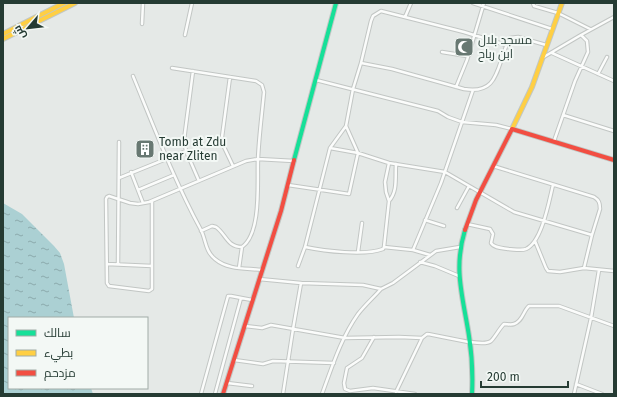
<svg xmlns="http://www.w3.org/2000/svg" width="617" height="397" font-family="'Fira Sans',Cairo,sans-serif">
  <defs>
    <pattern id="water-ripples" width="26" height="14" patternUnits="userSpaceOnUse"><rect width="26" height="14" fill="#abd0d3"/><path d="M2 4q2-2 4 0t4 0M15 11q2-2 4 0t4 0" fill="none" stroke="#8baaac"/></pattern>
  </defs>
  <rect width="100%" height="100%" fill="#e5e9e7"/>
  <path fill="url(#water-ripples)" d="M3,203L22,214L54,246L60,253L64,264L74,318H9V388H91L93,394H3Z"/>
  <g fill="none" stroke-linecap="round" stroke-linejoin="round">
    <defs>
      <path id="street" d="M473,3L552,29
        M533,3L534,6L558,13L590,29
        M405,17L411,3
        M142,24L143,3
        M185,35L192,3
        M546,45L518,37L510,38C507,42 506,47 504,52C496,75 494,94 464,89L392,69L361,63L353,89L346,126L330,148L358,153L389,163L445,172L514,212L592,235
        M442,52L467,56
        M552,53L614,81
        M542,58L581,35L614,17
        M361,63L371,21L373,16L381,11L464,32L506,45
        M172,68L256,81L262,85L264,92C262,114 259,136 258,159C257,181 262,233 242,247C227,247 226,234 216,227L212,226L201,231
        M193,71L184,140L186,151L199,181
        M598,74L607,57
        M133,76C154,127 174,180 201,230C206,240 205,251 215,259C228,270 246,268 262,270
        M230,77L222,137L224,147L233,166
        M316,80L438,111L448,117L462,122L496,125L512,129
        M456,87L467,60L484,3
        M563,115L614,131
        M554,141L575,81L588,52L587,41L581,35
        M493,166L594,197C599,200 600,203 600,209L592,235L584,268L614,271
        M131,172L143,203
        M119,178L186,151
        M288,185L349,194L358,153L346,126
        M138,190L174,175
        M152,201V289L149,291L109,286L107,283L106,199L107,197L109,196L130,203L138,204L149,202L246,161L258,159L294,161
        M389,201C398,191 395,177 396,164
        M457,208L469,186
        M425,220L444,226
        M467,224L490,229L493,234L491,243C494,248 502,248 508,249C513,249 521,251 526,249C542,242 549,201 553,185
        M535,241L546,268L548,271L560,272L584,268
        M305,247C324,251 365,256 383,249L384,247L389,201L386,192L385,182L389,163
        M384,247L413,250
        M358,252L362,223
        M430,255L413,250L441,183L473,90
        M420,262L435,266L459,276
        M107,264L152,266
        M118,264L119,142
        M298,266L305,247L330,148
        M239,268L242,247
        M259,279L301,283L363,285L381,289L393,283L436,251L460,247
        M245,326L262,328L271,325L345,338L399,337L422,338
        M374,337L362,358L347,368L344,383L345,389L350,391L373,388L415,394
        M234,360L263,364L273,361L334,363
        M227,383L252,386
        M576,384L602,394
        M396,392L422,338L427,334C439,335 483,348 491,341C496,336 499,329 504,324C507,324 511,325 514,324C523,321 523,311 529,306H559L614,326
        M201,394L228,296H231L252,300
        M215,394L241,298
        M283,394L293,329L301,283
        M322,394C332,367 341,338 358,314C365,305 374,297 381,289
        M574,394L591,318L599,270"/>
      <path id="fast" d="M294,160L336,3
        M465,230C453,269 463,297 469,336C472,355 473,374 472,394"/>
      <path id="slow" d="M3,34L64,3
        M3,39L75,3
        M512,129L532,87L562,3"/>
      <path id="jam" d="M465,230L476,200L512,129L614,160
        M223,394L281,211L294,160"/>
    </defs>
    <use href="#street" stroke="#c2c6c4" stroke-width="4.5"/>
    <use href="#fast" stroke="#c1c7c4" stroke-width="6"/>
    <use href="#slow" stroke="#c1c7c4" stroke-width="6"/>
    <use href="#jam" stroke="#c1c7c4" stroke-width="6"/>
    <use href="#street" stroke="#fbfcfb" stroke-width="2.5"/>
    <use href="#fast" stroke="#16e098" stroke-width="4"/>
    <use href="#slow" stroke="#ffcf43" stroke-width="4"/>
    <use href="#jam" stroke="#f24e42" stroke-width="4"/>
  </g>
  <defs>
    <symbol id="mosque-square" viewBox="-11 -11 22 22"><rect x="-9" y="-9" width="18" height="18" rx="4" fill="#687872" stroke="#f3f8f5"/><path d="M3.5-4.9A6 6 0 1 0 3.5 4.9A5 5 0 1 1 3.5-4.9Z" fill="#fff"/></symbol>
    <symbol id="building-square" viewBox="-11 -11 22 22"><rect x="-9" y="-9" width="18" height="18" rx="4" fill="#687872" stroke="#f3f8f5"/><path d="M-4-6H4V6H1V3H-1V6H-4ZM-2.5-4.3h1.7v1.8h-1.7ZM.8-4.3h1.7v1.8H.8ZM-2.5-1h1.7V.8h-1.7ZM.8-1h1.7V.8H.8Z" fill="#fff"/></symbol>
  </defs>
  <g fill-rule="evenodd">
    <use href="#mosque-square" x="453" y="36" width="22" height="22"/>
    <use href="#building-square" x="134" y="138" width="22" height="22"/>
  </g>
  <g text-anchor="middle" stroke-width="4" stroke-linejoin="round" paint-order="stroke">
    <g font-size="12" fill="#253b33" stroke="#f3f8f5" text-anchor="start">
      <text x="478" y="44">مسجد بلال<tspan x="478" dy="14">ابن رباح</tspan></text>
      <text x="159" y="146">Tomb at Zdu<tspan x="159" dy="14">near Zliten</tspan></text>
    </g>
  </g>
  <rect width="617" height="397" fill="none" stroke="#253b33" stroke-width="8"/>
  <rect x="8" y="317" width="140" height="72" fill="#f3f8f5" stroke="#a1aca7"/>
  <rect x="16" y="330" width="20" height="6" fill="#16e098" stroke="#a1aca7"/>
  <text x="44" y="337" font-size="12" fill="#253b33">سالك</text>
  <rect x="16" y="350" width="20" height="6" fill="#ffcf43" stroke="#a1aca7"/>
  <text x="44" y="357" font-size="12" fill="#253b33">بطيء</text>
  <rect x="16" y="370" width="20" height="6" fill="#f24e42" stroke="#a1aca7"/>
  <text x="44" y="377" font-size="12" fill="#253b33">مزدحم</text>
  <g transform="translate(28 28) rotate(242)" stroke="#f3f8f5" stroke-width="3" paint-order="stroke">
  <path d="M0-3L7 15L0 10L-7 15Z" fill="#253b33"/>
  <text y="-6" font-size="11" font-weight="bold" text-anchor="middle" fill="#253b33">ش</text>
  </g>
  <path d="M481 381v6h87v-6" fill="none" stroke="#253b33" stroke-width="2"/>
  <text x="487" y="381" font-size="12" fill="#253b33" stroke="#f3f8f5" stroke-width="3" paint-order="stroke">200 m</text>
</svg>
